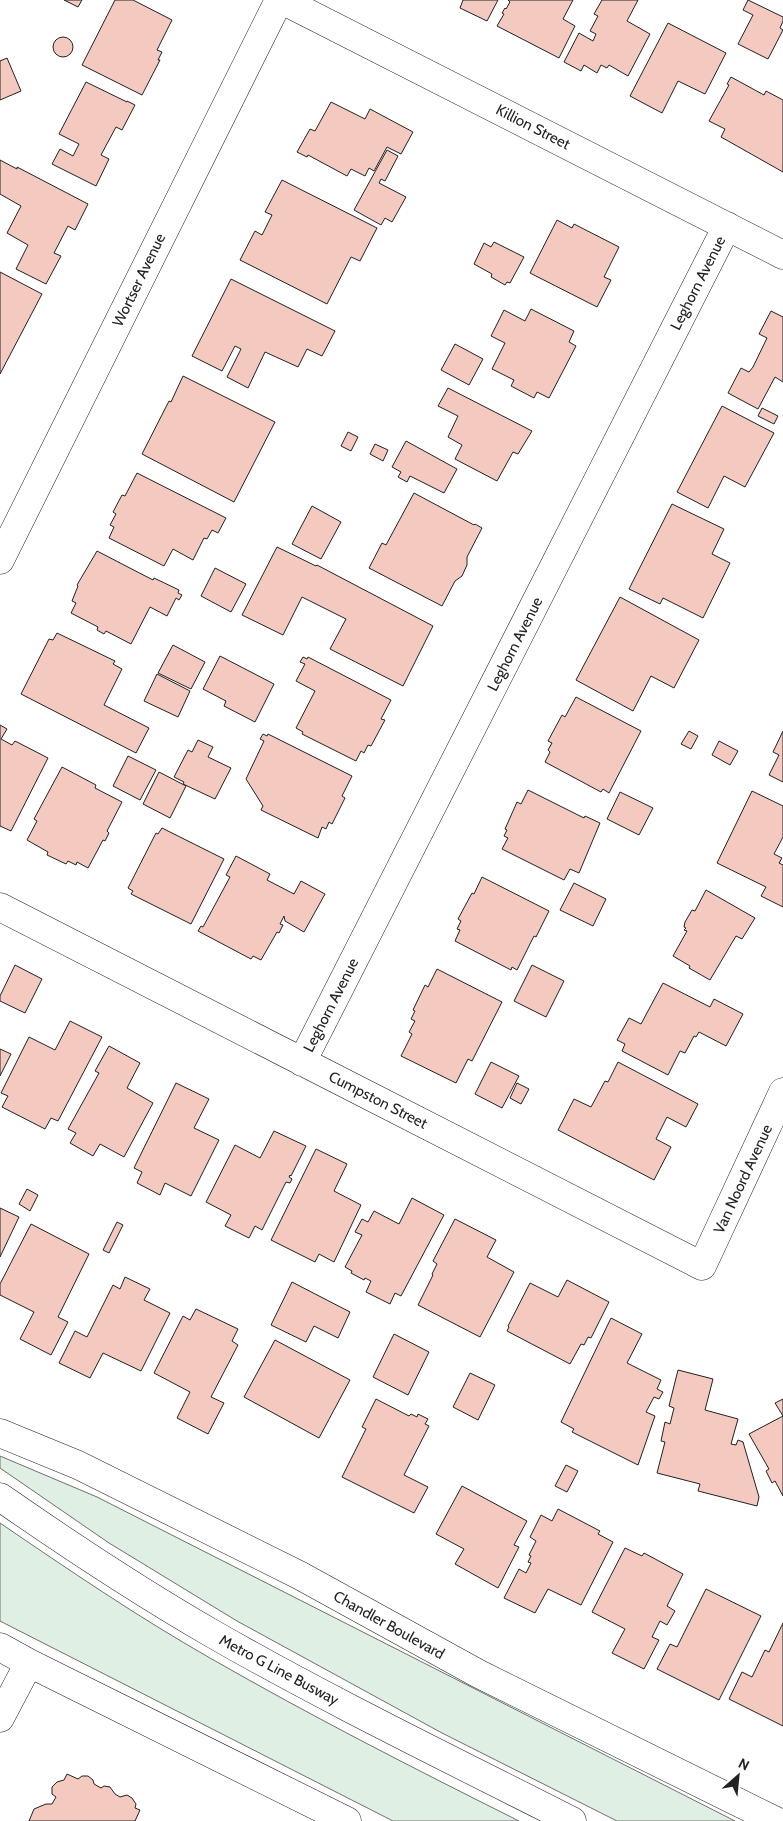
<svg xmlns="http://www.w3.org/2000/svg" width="783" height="1821" font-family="Cabin,sans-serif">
  <rect width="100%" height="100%" fill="#fff"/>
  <path fill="#e0efe3" stroke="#6f6f6f" d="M0,1456L97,1497L735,1821H617L442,1733L237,1621L109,1543L0,1468Z
    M0,1523C69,1570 138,1617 210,1658C311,1716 415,1769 519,1821H393L0,1621Z"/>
  <path fill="#f3c9c0" stroke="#222" d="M64,0H82L78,7Z
    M115,0H133L172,20L157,50L162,52L158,60H160L142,95L82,65Z
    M463,0H498L487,21L460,8Z
    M508,0H573L563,19L575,26L559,58L497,26L504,14L502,13L505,8L506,9L510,2Z
    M602,0H638L627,21L650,34L628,76L609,65L607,68L601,65L597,73L584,65L581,71L564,62L579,33L593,41L596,34L590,31L598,16L594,14Z
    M748,0L783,17V21L780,28L783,30L768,59L738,44L753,15L743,10Z
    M668,23L726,53L705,94L678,81L662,113L630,96Z
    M53 47a10 10 0 1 1 20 0a10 10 0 1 1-20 0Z
    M7,58L21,91L0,100V61Z
    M731,77L764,95L766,91L783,100V172L721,137L725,129L709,121L729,85L727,84Z
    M86,82L127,102V101L135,105L122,130L116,127L101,155L109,159L96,186L52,164L60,149L73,156L79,144L59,134Z
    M331,102L365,119L370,109L413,132L401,154L387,147L374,171L369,168L365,176L351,169L347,176L308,155L307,157L297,152L310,129L315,131Z
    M387,150L398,156L385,181L381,179L379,183L406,197L392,222L385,218L381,225L354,210Z
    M0,160L17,169V167L88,204L75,230L68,226L54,253L61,256L46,284L16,269L28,245L7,233L21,206L0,194Z
    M282,180L377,228L360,261L351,257L327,304L240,260L255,231L262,235L272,215L265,212Z
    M557,220L572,228L574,224L619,247L604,277L611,280L597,307L530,273Z
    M494,242L524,257L510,283L507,282L505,285L491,277L492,274L474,264L484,243L491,247Z
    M0,272L42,294L0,374Z
    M231,279L335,331L322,356L307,349L298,367L265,352L248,388L227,377L241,349L235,346L222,371L192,356Z
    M531,309L574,331L569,342L576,346L549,398L537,392L534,398L511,386L514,380L492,369L505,343L491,336L504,310L525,321Z
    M771,311L783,317V382L775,377L758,409L728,393L741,368L749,372L753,367L767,338L759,334Z
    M455,344L483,359L469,385L441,370Z
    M183,376L275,422L234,502L142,454L169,401L171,402Z
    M448,388L532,431L518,454L513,452L497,481L455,459L462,445L448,437L458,416L438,406Z
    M722,406L774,433L745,487L724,476L708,508L677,492Z
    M762,408L778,416L774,424L758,416Z
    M348,432L358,437L351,451L341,446Z
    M406,441L457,469L444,493L410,476L407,482L398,477L401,472L392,467Z
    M375,444L388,450L383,461L370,454Z
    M137,473L226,518L218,533L212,530L207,539L204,538L193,560L173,549L164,566L109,538L114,527L110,525L116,514L113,512L122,495L125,496Z
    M414,493L474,525L475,524L482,528L467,557V565L462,576L455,581L442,606L369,568L382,543L386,545Z
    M672,504L724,529L712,554L730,563L703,618L663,598L660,604L629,589Z
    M312,506L341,522L321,559L292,544Z
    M277,547L316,566L317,565L433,626L403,686L330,649L346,619L302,597L283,635L242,615Z
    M97,551L153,580L154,578L179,590L178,593L182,595L179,600L176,598L167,616L150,607L131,644L106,631L104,634L97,630L98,627L71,613L76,603L72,601L78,586L77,585Z
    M215,568L246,584L231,612L201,596Z
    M620,597L699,640L674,688L651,676L633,711L576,680Z
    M57,633L115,661L113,664L122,669L104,705L149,728L136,753L21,694L49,639L53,640Z
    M173,645L205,662L191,689L158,673Z
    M220,656L274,684L255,722L224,706L226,701L203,689Z
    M303,657L307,659L308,657L391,700L381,719L385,720L371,746L368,745L364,753L361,751L356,761L302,734L303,732L296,728L315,691L296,681L305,664L300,662Z
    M157,674L190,691L178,717L144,701Z
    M576,697L641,731L609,793L603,789L601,792L545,762L550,752L548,750L552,743L548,741L562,715L565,717Z
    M0,725L7,729L1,739L12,745L15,741L48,758L11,831L0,826Z
    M689,731L698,736L691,749L681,744Z
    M783,731V782L769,775L779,755L773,752Z
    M263,734L267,736L268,734L352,776L342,796L345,798L332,824L329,822L326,829L322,827L318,838L261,810L263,806L246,779L264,741L260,739Z
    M198,740L213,747L208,757L231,768L215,799L183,784L184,782L174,777L188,750L192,752Z
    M719,741L738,751L730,765L712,755Z
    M128,756L156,770L140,800L113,786Z
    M62,767L96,785L95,788L122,802L107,831L109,833L105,841L103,840L88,868L77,862L76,865L68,861L66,864L47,855L48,852L27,840L37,821L34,819Z
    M159,772L186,786L170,818L143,804Z
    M528,790L584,818L585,816L600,823L579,873L570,869L564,880L502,849L508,838L504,836L507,830L505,829L517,802L521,804Z
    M752,791L783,806V837L774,854L782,858L779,863L783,865V907L761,896L766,887L717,863Z
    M620,792L653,808L639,835L607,819Z
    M162,828L224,859L191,924L131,894L133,891L128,888L156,833L158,834Z
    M236,856L270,874L267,880L294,894L301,881L325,894L304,932L285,921L284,916L280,924L283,925L279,933L277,932L261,960L253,956L251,959L198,931L201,926L203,927L230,877L226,875Z
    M482,877L549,911L536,937L534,936L517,970L512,967L511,970L455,941L460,930L457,929L461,921L458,919L472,893L474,894Z
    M574,883L606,899L593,926L560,910Z
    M706,890L755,918L742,939L736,936L710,980L689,968L690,966L673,956L687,931L684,930L686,928L684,927L685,922L692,910L695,911Z
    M15,965L42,979L25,1013L0,1001V996Z
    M532,965L564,981L546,1017L514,1001Z
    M437,969L502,1002L472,1061L468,1059L456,1083L401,1056L412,1034L409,1032L415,1021L411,1019L415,1011L413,1010L425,985L428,987Z
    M663,983L710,1007L714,999L743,1014L726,1046L699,1032L696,1037L694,1036L685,1053L680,1051L668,1075L622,1051L625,1044L617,1040L629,1018L641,1024Z
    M70,1021L102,1037L58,1121L51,1118L45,1129L2,1107L8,1096L1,1093L29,1037L55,1050Z
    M109,1046L140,1063L127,1088L153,1103L124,1157L100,1144L93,1156L70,1143L76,1133L68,1129L99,1073L95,1071Z
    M0,1049L11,1054L0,1076Z
    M491,1062L519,1076L502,1108L475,1094Z
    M618,1062L698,1104L686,1127L667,1117L656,1139L671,1147L654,1180L558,1130L574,1099L591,1107L605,1081L608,1082Z
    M176,1083L209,1099L194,1128L219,1140L191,1196L165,1183L160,1195L137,1183L142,1172L134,1168Z
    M517,1083L529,1089L521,1104L510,1098Z
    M274,1131L306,1146L291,1176L290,1175L289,1177L292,1179L290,1183L286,1182L262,1230L255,1226L249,1238L225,1226L231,1215L206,1202L235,1145L260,1158Z
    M316,1149L347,1164L334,1191L361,1205L334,1262L319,1254L315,1262L271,1240Z
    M27,1189L38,1195L30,1211L19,1204Z
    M412,1198L444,1215L401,1296L395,1293L390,1304L366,1292L371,1281L365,1278L364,1280L351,1273L352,1271L345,1267L362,1235L355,1232L362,1219L368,1222L374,1211L399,1224Z
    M0,1208L19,1217L0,1257Z
    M455,1219L496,1240L487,1257L514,1272L480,1337L418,1305L433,1275L432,1274L437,1264L433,1261Z
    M117,1222L123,1225L109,1253L103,1250Z
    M31,1224L89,1254L58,1317L68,1322L51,1355L20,1339L34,1312L0,1295V1284Z
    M125,1277L150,1289L144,1300L170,1313L141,1371L103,1353L90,1378L59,1363L75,1331L87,1337L113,1285L120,1289Z
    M567,1280L609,1302L591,1338L588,1337L584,1345L581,1344L570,1364L507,1331L509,1327L508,1326L530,1283L558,1297Z
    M292,1282L350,1312L338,1338L314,1326L306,1342L271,1325Z
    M196,1309L238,1329L232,1341L238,1345L211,1397L224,1403L208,1434L177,1418L190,1392L154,1373L183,1316L190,1320Z
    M611,1318L642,1334L627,1363L661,1380L657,1389L663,1392L659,1399L654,1397L646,1412L655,1416L638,1465L572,1432L574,1429L561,1422Z
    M394,1334L429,1352L408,1395L373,1377Z
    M275,1340L350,1380L319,1438L244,1397Z
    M678,1370L713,1379L705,1410L738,1419L731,1444L736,1445L738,1440L743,1442L759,1497L757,1506L698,1491L700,1484L657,1473L665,1442L661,1441L665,1422L670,1424L674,1408L669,1406Z
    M470,1373L495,1385L478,1420L453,1407Z
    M376,1399L409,1416L411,1414L417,1417L418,1414L428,1419L425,1424L429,1426L404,1475L428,1487L414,1513L342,1477L366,1429L362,1427Z
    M783,1399V1496L775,1481L772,1483L766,1471L769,1469L749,1434L783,1416L775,1403Z
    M566,1465L578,1471L567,1492L555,1486Z
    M462,1486L527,1521L514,1545L519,1547L498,1588L455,1564L464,1549L436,1534Z
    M558,1509L600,1531L598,1534L613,1542L581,1605L548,1589L535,1613L504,1598L519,1569L526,1573L531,1563L528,1562L531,1556L529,1555L536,1541L530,1537L541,1515L552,1521Z
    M625,1548L642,1556L644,1553L683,1574L667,1606L675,1611L667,1625L660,1621L652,1637L659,1640L644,1669L612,1653L625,1629L592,1612Z
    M706,1589L761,1616L719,1700L657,1669L670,1644L677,1647Z
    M783,1623V1726L729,1699L742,1672L752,1677L765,1650L769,1652Z
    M67,1774L78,1779L82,1776H88L93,1780L94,1784L101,1788L104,1786L110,1787L115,1794L120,1797L127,1795L132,1798L136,1804L135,1808L140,1810L135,1821H29L34,1809L46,1804H52L56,1797L52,1794V1787L57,1782L64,1780Z"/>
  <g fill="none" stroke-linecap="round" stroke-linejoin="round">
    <defs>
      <path id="minor" d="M282,0L783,255
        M0,560L279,0
        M0,907L702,1266L783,1092
        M302,1062L727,226
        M0,1433L78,1465L299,1575L479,1674L776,1821
        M0,1497C69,1545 140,1592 213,1634C330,1701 452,1760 572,1821
        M0,1647L29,1663L347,1821
        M0,1718L29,1663"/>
    </defs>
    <use href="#minor" stroke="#222" stroke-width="29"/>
    <use href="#minor" stroke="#fff" stroke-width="28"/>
  </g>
  <g text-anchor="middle" stroke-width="4" stroke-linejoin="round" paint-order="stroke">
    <g font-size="15" fill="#222" stroke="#fff">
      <text transform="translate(533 127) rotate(27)" y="5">Killion Street</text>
      <text transform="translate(139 280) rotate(-64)" y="5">Wortser Avenue</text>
      <text transform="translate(698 283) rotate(-63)" y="5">Leghorn Avenue</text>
      <text transform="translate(515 644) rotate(-63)" y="5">Leghorn Avenue</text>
      <text transform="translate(331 1005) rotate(-63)" y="5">Leghorn Avenue</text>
      <text transform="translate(378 1100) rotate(27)" y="5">Cumpston Street</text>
      <text transform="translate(743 1179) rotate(-65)" y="5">Van Noord Avenue</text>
      <text transform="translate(389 1625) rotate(29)" y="5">Chandler Boulevard</text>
      <text transform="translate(279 1670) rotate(28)" y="5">Metro G Line Busway</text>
    </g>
  </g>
  <g transform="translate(738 1776) rotate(27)" stroke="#ffffff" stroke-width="4" paint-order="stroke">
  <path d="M0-4L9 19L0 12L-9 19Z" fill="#222222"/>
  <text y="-8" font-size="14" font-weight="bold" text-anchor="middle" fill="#222222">N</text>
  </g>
</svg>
